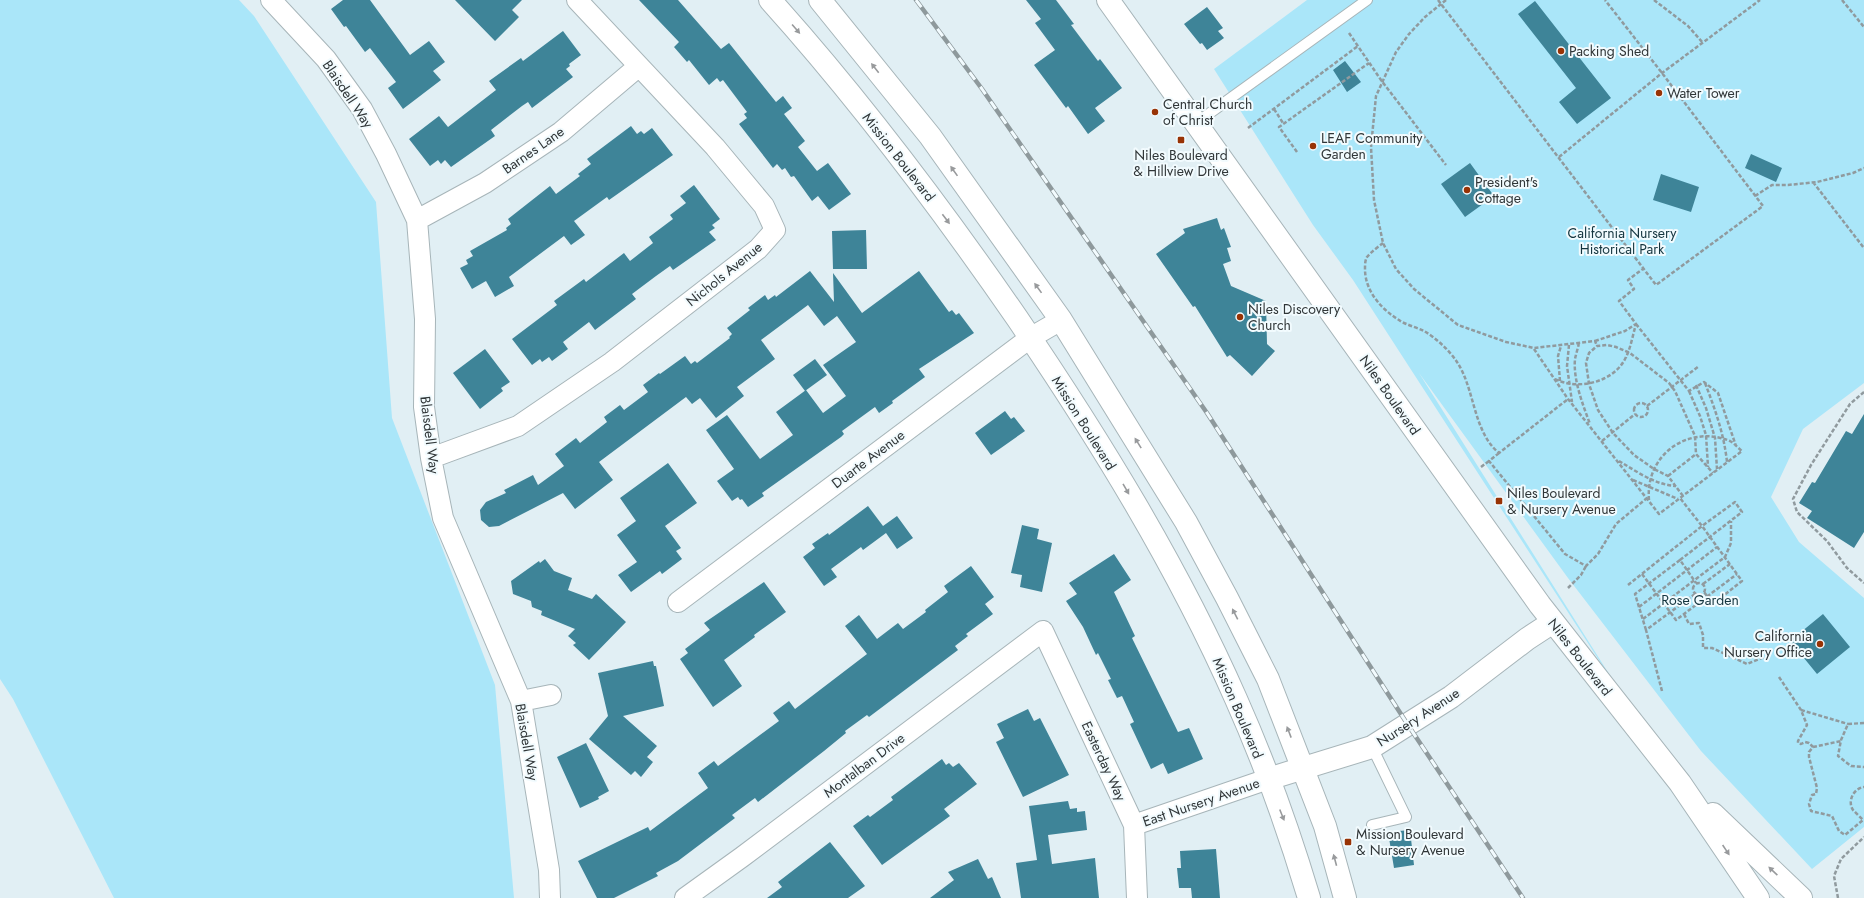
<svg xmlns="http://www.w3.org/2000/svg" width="1864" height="898" font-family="Jost,sans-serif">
  <rect width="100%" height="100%" fill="#e1eff4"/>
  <path fill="#aae6f9" d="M0,0H239L254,16L376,202L392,418L495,685L514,898H114L13,699L0,679Z
    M1307,0H1864V383L1803,429L1771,497L1799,542L1864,598V827L1812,869L1701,751L1568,578L1419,373L1650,739L1353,280L1313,225L1214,69Z"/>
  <path fill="#3e8498" d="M343,0H370L410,55L429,41L445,62L433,71L441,80L403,109L388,88L396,82L370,48L365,52L346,26L344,27L331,9Z
    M455,0H522L512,10L519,17L495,41Z
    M639,0H678L721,49L729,43L776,102L783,96L792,108L784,114L805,141L798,147L817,171L828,163L851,194L829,210L818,196L812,201L794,176L791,177L785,168L782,170L777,164L773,168L739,124L747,118L744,114L747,112L723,80L720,82L717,78L709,85L689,60L687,62L674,47L679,42Z
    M1026,0H1056L1074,24L1071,25L1098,61L1100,59L1122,88L1095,108L1105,121L1088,134L1068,106L1066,108L1034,65L1055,50L1035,23L1041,19Z
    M1535,1L1611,98L1577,124L1559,102L1576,88L1518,14Z
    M1207,7L1223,28L1218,31L1224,38L1207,50L1202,43L1200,44L1184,24Z
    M563,31L581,55L569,64L570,66L566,69L573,77L532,108L528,102L522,106L491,130L495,136L451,167L445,160L441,164L438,160L430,166L409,139L439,116L448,127L496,90L489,81L521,58L523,61Z
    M1345,61L1361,82L1347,92L1333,70Z
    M631,126L637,134L641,131L644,134L652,128L673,155L609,200L607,197L574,221L585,235L571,245L564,236L509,277L514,286L495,297L486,281L472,289L460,268L468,264L466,260L473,256L470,251L507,230L506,228L511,224L508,219L550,186L556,194L580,176L578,174L591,164L587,159Z
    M1751,154L1782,168L1776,182L1745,168Z
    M1470,163L1494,196L1465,217L1441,184Z
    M1661,174L1699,187L1691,212L1653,200Z
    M694,185L720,219L712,225L715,228L709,232L716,240L673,270L670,266L656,276L632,294L636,299L595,330L589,322L563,342L568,349L552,361L549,357L542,362L540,359L532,365L512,339L557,305L554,301L584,279L586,282L624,253L630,261L653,243L649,237L673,219L670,215L686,203L680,196Z
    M1217,218L1221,230L1224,228L1231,247L1227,248L1231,261L1223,264L1231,286L1266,301L1267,344L1275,351L1252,376L1230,355L1227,357L1195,306L1193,307L1156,254L1185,233L1183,229Z
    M866,230L867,269H833L832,231Z
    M810,271L834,302L833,273L862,313L919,271L949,312L952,310L956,315L959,313L974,333L919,369L925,377L892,401L893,403L879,413L875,407L842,431L844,434L841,437L762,493L764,496L748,507L742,499L740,500L738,497L732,501L717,481L734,469L706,430L727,415L760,459L793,435L776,412L806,390L823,413L846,396L823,365L856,342L837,316L824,326L808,305L761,340L775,359L737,387L744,396L716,418L700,398L692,404L686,397L599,462L613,480L575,509L563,493L499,526L489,527L481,520L480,510L486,502L506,493L504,490L533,475L538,485L564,466L555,454L576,438L580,443L607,422L604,417L620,405L624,410L648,392L643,385L659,373L660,374L685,356L691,364L695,361L697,363L730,338L729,337L732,334L727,328L750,310L748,308L765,295L768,300L775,295L776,297Z
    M485,349L510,382L501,388L503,391L480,409L453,373Z
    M815,359L827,375L805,391L793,375Z
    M1005,411L1011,419L1014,417L1025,431L991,455L975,433Z
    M1864,414V532L1854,548L1807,518L1812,511L1799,503L1812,482L1815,483L1846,431L1852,434Z
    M668,463L697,503L665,526L681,548L676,551L682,559L662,574L660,571L631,592L618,575L637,562L617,535L636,521L620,498Z
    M868,506L883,526L897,516L913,538L897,549L886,533L863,550L861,547L831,569L837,577L824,586L803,557L815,548L812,544L828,533L829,535Z
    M1022,525L1039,529L1037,539L1052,543L1042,592L1020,587L1022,575L1011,573Z
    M1114,554L1131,580L1114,592L1135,636L1132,638L1178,732L1189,728L1203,759L1168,774L1163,763L1151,769L1130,724L1134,722L1122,696L1117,698L1108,680L1111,679L1098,653L1096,655L1083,627L1066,601L1077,594L1069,583Z
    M545,559L554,571L572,578L568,590L592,599L596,594L626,622L589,660L573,645L576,643L568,636L575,629L541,615L542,611L532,607L531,601L513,594L511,581L539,561L540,563Z
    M971,566L994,597L985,604L993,614L966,634L968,636L955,646L958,650L869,717L867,715L845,731L846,733L824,751L758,802L755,798L732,815L735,818L678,861L656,873L658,876L614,898H597L578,861L648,827L650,831L708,788L698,773L714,761L718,766L779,721L773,713L789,701L795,709L867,654L845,626L859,615L877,639L898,623L903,629L926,612L925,610L948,592L944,586Z
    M764,582L786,612L754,635L755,637L724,660L742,686L713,707L680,659L688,653L685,649L710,630L704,623Z
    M1823,614L1850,647L1817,674L1790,641Z
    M653,661L654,666H656L664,706L623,716L657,746L647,757L653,762L641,777L635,771L631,775L589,739L608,716L598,673Z
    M1028,709L1034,721L1040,718L1069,775L1023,797L996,742L1004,738L997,724Z
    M586,743L609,791L598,797L599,799L580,808L557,757Z
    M942,759L946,765L949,763L953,767L959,763L977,784L944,809L950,816L882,865L853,826L868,815L870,817L893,800L891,797Z
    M1068,801L1070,809L1077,808V812L1085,811L1087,830L1048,835L1052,864L1095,858L1099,898H1021L1016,863L1037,860L1029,806Z
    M1410,830L1414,865L1394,868L1388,832Z
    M830,842L865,886L848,898H767L782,887L778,882Z
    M1216,849L1220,898H1192L1191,888H1179L1177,868H1181L1180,851Z
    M978,859L988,879L992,877L1001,898H930L954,880L948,872Z"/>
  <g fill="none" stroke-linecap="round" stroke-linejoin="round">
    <defs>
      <path id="service" d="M1196,123L1367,0
        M1372,825L1406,817L1372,747"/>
      <path id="minor" d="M271,0L326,59L362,109L386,154L417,220L425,319L424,407L431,458L443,518L521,701L549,870L550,898
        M417,220L485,183L561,132L639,66
        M431,458L518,426L612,362L758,249L775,230L764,206L715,147L577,0
        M678,602L1030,338L1061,320
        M521,701L551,695
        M1134,825L1268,779
        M685,898L742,857L1043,631L1134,825L1137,898"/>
      <path id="secondary" d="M1108,0L1540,605L1680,783L1758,898
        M1268,779L1372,747L1451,697L1527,639L1553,622
        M1713,814L1801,898"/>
      <path id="primary" d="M770,0C860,100 941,208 1017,318C1099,439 1177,565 1236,699C1265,764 1289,831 1309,898
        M820,0L930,136L1061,320L1186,522L1227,598L1268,679L1325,826L1345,898"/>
    </defs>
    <use href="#service" stroke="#a7b5b9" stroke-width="12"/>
    <use href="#minor" stroke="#a7b5b9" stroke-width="22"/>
    <use href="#secondary" stroke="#a7b5b9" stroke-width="24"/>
    <use href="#primary" stroke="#a7b5b9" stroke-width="24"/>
    <path stroke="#909a9e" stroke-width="2.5" stroke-dasharray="4 2" stroke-linecap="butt" d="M1438,0L1656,285L1763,206L1662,73L1605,0
      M1446,0L1425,17L1409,34L1396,52L1376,96L1371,147L1374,200L1383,243L1396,269L1414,289L1458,325L1506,342L1534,348L1595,341L1597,346
      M1654,0L1688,26L1703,43
      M1842,0L1864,27
      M1349,33L1381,80L1446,165
      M1274,109L1283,123
      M1248,128L1358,46
      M1297,152L1279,127L1369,63
      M1559,157L1662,73L1760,0
      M1813,182L1864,248
      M1755,196L1772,185H1788L1817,182L1853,173L1864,168
      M1383,243C1378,247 1371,252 1367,257C1365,260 1365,265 1365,269C1365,291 1381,309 1399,320C1406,325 1416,327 1424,331C1436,338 1449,350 1457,362C1475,389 1473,432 1499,453L1568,399
      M1636,324L1689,391L1704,382L1718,393L1736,446
      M1595,341L1625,331L1636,324L1619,301L1634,289L1628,280L1644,268
      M1579,343C1578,348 1576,354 1575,359C1573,380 1583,405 1590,424
      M1569,345L1567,366L1572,402
      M1534,349L1568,399L1659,514L1742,451C1738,448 1734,443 1730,441C1688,424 1645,455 1649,500
      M1555,379C1578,391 1615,382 1626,357C1631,347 1633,334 1636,324
      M1560,381L1558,356L1561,346
      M1705,383C1715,409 1724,434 1727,462
      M1696,385L1706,408L1715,438L1717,469
      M1689,391L1700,416L1706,435L1708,467
      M1864,392L1850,404L1811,465L1793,499L1797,512L1827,541L1847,568L1864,583
      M1634 410a7 7 0 1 1 14 0a7 7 0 1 1-14 0Z
      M1647,406L1699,366
      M1602,441L1635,414
      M1499,453L1489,461L1565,554L1586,566L1598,554L1616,524L1647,498
      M1619,461C1636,471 1655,485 1676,486
      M1481,467L1489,461
      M1668,476L1696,454
      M1633,480L1678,499
      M1683,496L1668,476L1654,469L1634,455L1613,433L1598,410L1589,384L1586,363L1589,353L1597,346L1607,345L1616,347L1630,353L1669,383L1675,391L1695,436L1696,454L1713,473
      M1680,560L1742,512L1735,502L1702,526L1680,498
      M1642,574L1676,620L1737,574
      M1693 589a6 6 0 1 1 12 0a6 6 0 1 1-12 0Z
      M1703,584L1730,564
      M1628,585L1702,526L1742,581L1713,604L1704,592
      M1568,588L1581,575L1586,566
      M1639,607L1717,547
      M1684,614L1689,624L1699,623L1703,635V648H1712L1747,664L1764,657
      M1643,619L1725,557L1731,543V521
      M1646,630L1635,594L1680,560L1696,583
      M1779,677L1801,710L1807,725L1798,741V743L1801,744L1805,742L1809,743L1813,747L1809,752V757L1817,788L1816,794L1812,795L1809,804L1811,811L1832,816L1839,831L1845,835L1863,820C1860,817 1856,813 1853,810C1847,801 1854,788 1864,787
      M1662,691L1646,630L1695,594
      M1801,710L1848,724
      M1864,723L1848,724L1841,740L1838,756L1851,766L1864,767
      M1813,747L1841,741
      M1838,898L1834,876L1841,859L1864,837"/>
    <use href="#service" stroke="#fff" stroke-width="10"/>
    <use href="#minor" stroke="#fff" stroke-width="20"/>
    <use href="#secondary" stroke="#fff" stroke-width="22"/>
    <use href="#primary" stroke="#fff" stroke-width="22"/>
    <defs>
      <path id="rail" d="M916,0L982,89L1207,413L1408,725L1523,898"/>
    </defs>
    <use href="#rail" stroke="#8e999c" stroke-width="4.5"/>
    <use href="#rail" stroke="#f2fbfe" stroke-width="3" stroke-dasharray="9" stroke-linecap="butt"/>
  </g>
  <defs><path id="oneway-solid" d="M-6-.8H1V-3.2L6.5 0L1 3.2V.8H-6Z"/></defs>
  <g fill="#989a9c">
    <use href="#oneway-solid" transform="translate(796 29) rotate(49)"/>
    <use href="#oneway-solid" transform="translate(875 68) rotate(-128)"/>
    <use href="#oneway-solid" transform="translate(954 171) rotate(-125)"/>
    <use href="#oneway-solid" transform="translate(946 219) rotate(53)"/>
    <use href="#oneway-solid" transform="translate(1038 288) rotate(-126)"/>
    <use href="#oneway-solid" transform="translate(1138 443) rotate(-122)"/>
    <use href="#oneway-solid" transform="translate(1126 489) rotate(60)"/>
    <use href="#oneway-solid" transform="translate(1235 614) rotate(-117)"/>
    <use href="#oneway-solid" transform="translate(1289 732) rotate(-111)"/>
    <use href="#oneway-solid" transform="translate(1282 815) rotate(68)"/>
    <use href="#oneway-solid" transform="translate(1726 850) rotate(56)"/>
    <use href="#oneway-solid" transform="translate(1335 860) rotate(-105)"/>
    <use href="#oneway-solid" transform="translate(1773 871) rotate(-137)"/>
  </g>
  <g fill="#983305" stroke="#f2fbfe" stroke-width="1.5">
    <circle cx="1561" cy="51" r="4"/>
    <circle cx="1659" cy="93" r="4"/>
    <circle cx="1155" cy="112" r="4"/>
    <rect x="1177" y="136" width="8" height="8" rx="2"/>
    <circle cx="1313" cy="146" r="4"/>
    <circle cx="1467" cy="190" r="4"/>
    <circle cx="1240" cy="317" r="4"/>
    <rect x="1495" y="497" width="8" height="8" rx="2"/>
    <circle cx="1820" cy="644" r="4"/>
    <rect x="1344" y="838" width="8" height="8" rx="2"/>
  </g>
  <g text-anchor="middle" stroke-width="4" stroke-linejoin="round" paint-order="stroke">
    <g font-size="14" fill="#303638" stroke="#f2fbfe" text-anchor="start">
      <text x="1569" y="56">Packing Shed</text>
      <text x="1667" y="98">Water Tower</text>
      <text x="1163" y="109">Central Church<tspan x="1163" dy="16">of Christ</tspan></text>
      <text x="1321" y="143">LEAF Community<tspan x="1321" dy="16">Garden</tspan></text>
      <text x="1181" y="160" text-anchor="middle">Niles Boulevard<tspan x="1181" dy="16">&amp; Hillview Drive</tspan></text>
      <text x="1475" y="187">President's<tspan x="1475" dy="16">Cottage</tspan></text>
      <text x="1248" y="314">Niles Discovery<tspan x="1248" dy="16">Church</tspan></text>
      <text x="1507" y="498">Niles Boulevard<tspan x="1507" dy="16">&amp; Nursery Avenue</tspan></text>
      <text x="1812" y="641" text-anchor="end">California<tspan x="1812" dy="16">Nursery Office</tspan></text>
      <text x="1356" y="839">Mission Boulevard<tspan x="1356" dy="16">&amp; Nursery Avenue</tspan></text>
    </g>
    <g font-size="14" fill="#303638" stroke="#f2fbfe">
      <text transform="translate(348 94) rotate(56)" y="5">Blaisdell Way</text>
      <text transform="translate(533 150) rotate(-35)" y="5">Barnes Lane</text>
      <text transform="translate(899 157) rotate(52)" y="5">Mission Boulevard</text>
      <text transform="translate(724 274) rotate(-39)" y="5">Nichols Avenue</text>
      <text transform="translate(1390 395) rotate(55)" y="5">Niles Boulevard</text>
      <text transform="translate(1084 423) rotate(58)" y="5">Mission Boulevard</text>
      <text transform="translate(430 435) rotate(83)" y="5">Blaisdell Way</text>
      <text transform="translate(868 459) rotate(-37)" y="5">Duarte Avenue</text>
      <text transform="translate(1580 657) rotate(52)" y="5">Niles Boulevard</text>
      <text transform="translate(1238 708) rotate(67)" y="5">Mission Boulevard</text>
      <text transform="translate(1418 717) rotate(-33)" y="5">Nursery Avenue</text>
      <text transform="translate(527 742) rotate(80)" y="5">Blaisdell Way</text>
      <text transform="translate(1104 761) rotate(65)" y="5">Easterday Way</text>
      <text transform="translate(864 765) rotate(-37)" y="5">Montalban Drive</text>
      <text transform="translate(1201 802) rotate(-19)" y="5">East Nursery Avenue</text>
    </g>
    <g font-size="14" fill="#14353f" stroke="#f2fbfe">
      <text x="1622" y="238">California Nursery<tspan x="1622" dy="16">Historical Park</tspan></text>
      <text x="1700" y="605">Rose Garden</text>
    </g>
  </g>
</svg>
